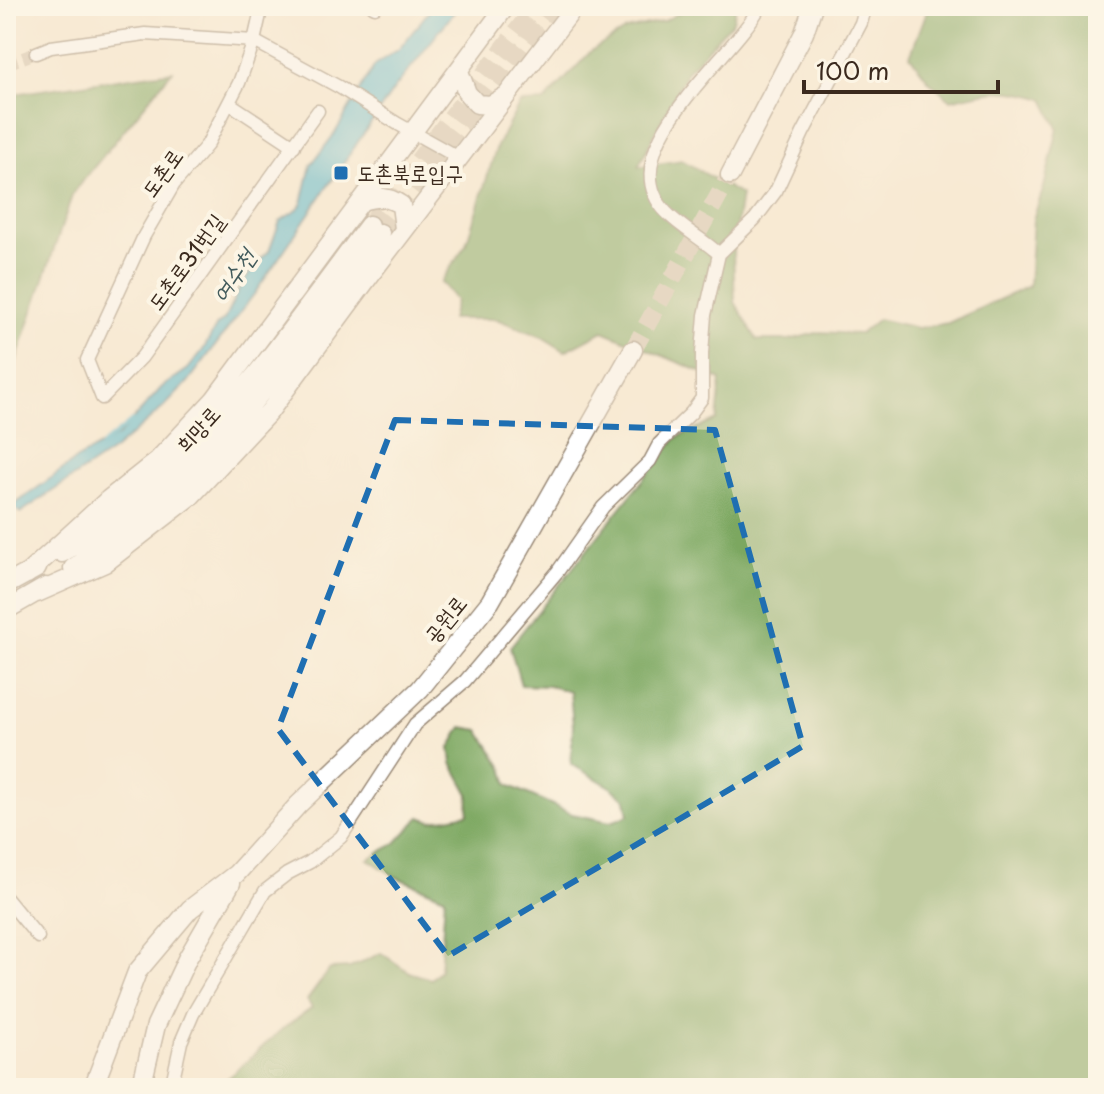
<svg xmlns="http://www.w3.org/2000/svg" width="1104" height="1094" font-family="'Playpen Sans','Poor Story',sans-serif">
  <rect width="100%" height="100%" fill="#fcf5e5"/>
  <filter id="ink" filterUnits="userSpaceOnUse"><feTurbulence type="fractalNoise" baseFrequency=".0125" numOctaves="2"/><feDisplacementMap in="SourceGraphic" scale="16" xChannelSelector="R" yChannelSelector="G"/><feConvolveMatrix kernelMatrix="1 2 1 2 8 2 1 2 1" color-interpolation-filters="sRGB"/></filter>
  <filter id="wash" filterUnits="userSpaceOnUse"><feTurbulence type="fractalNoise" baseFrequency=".006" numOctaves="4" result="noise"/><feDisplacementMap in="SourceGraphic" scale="32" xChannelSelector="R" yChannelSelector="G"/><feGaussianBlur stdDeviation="1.8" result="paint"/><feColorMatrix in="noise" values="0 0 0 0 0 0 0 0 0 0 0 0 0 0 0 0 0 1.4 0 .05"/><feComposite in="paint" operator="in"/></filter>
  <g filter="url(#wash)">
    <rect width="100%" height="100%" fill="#f8ead3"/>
    <path fill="#7ca760" stroke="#5c683f" stroke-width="2" d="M691,6H736L733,21L687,71L638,167L682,160L741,195L733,250L735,302L757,340H789L820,332L860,334L878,319L918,328L948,323L1029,286L1033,219L1044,187L1058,128L1044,99C1006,87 990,90 951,100L929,81L910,56L929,6H1098V1088H217L281,1030L312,1008L307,1000L330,969L350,968L381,953L409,972L431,979L440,970L445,897L396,877L368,859L396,843L420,817L432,821L468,814L469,794L452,763L450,748L462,727L479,730L503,768L508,785L572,814L611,822L629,815L626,799L609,786L571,764L573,726L570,691L548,686L521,685L510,647L677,437L717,420L721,380L603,331L565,351L542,337L496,319H451L456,300L441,282L466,244L497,146L520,103L544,102L591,51L626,30L664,21Z
      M172,71L73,193L6,391V95Z"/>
    <path fill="#4fb5ce" stroke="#457076" stroke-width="2" d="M433,6H459L394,89L255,293L188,382L164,407L114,450L20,513L14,505L77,459L119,435L162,387L188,369L203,350L217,325L224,320L239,289L256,264L269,251L280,221L297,210L302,203L311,165L335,133L375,65L399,49Z"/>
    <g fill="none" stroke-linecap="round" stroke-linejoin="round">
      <path stroke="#4fb5ce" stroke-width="4" d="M102,445L132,421
        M6,515L21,506"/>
    </g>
  </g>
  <g filter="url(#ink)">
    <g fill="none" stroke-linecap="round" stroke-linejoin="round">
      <path stroke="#d2c4af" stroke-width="12" stroke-dasharray="12 6" stroke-linecap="butt" d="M6,64L36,53"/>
      <path stroke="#d2c4af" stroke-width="18" stroke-dasharray="18 9" stroke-linecap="butt" d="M369,225L536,6
        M380,233L556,6
        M633,350L730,175"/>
      <defs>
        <path id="minor" d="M262,6L254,41L239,83L207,145L174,184L144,236L87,360L102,398L142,357L318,111
          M373,6L375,7
          M760,6C734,58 607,149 666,212C681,228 703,239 719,254L755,219L776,191L803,133L861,23L866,6
          M36,53L51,47L145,34L254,41L339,87L398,124L459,158
          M229,103L294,146
          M6,898L38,937
          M171,1088L181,1042L193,1014L265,891L287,874L310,862L341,837L415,724L465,681L558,571L603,507L650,461L659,444L691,413L702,398V353L705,315L719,254"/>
        <path id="secondary" d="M459,71L467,93L477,104L491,105L504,97
          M730,175L804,33L813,6
          M362,201C377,196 387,196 401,205L404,229
          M62,553C194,474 279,345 369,225
          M73,568C113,540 153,512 187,477C260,403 318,316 380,233
          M27,574L109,499L158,460L214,400L506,6
          M6,585L37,568
          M37,593L105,563L190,497L269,412L376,267L575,6
          M6,610L46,587
          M93,1088L137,972L190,909L236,874L298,805L420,689L490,602L633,350
          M141,1088L156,1025L187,959L231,883"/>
      </defs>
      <use href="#minor" stroke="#9a8a78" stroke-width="15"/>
      <use href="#secondary" stroke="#9a8a78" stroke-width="21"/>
      <use href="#minor" stroke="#fff" stroke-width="12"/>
      <use href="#secondary" stroke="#fff" stroke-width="18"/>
    </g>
  </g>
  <path d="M0 0H1104V1094H0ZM395,420L715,430L803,746L448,956L278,729Z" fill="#f8ead3" fill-opacity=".55" fill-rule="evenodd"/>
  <path fill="none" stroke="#1f6fb2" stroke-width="6" stroke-dasharray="16 10" stroke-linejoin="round" d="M395,420L715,430L803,746L448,956L278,729Z"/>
  <rect fill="#1f6fb2" stroke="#fcf5e5" stroke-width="3" x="333" y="165" width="16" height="16" rx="4"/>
  <g text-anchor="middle" stroke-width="8" stroke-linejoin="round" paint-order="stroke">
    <g font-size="22" fill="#3b2a1e" stroke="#fcf5e5">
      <text transform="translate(162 173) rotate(-55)" y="8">도촌로</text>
      <text transform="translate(186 262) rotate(-54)" y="8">도촌로31번길</text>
      <text transform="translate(198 429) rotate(-48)" y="8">희망로</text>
      <text transform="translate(445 619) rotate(-51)" y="8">공원로</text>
    </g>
    <g font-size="22" fill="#3b2a1e" stroke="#fcf5e5" text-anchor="start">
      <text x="357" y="181">도촌북로입구</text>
    </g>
    <g font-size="24" font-style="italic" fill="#425b5c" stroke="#fcf5e5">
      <text transform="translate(234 276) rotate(-56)" y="8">여수천</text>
    </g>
  </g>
  <rect width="1104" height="1094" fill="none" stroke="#fcf5e5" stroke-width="32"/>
  <path d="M804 80v12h194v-12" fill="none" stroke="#3b2a1e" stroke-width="4"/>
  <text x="816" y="80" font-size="24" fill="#3b2a1e" stroke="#fcf5e5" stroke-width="6" paint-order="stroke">100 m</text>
</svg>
